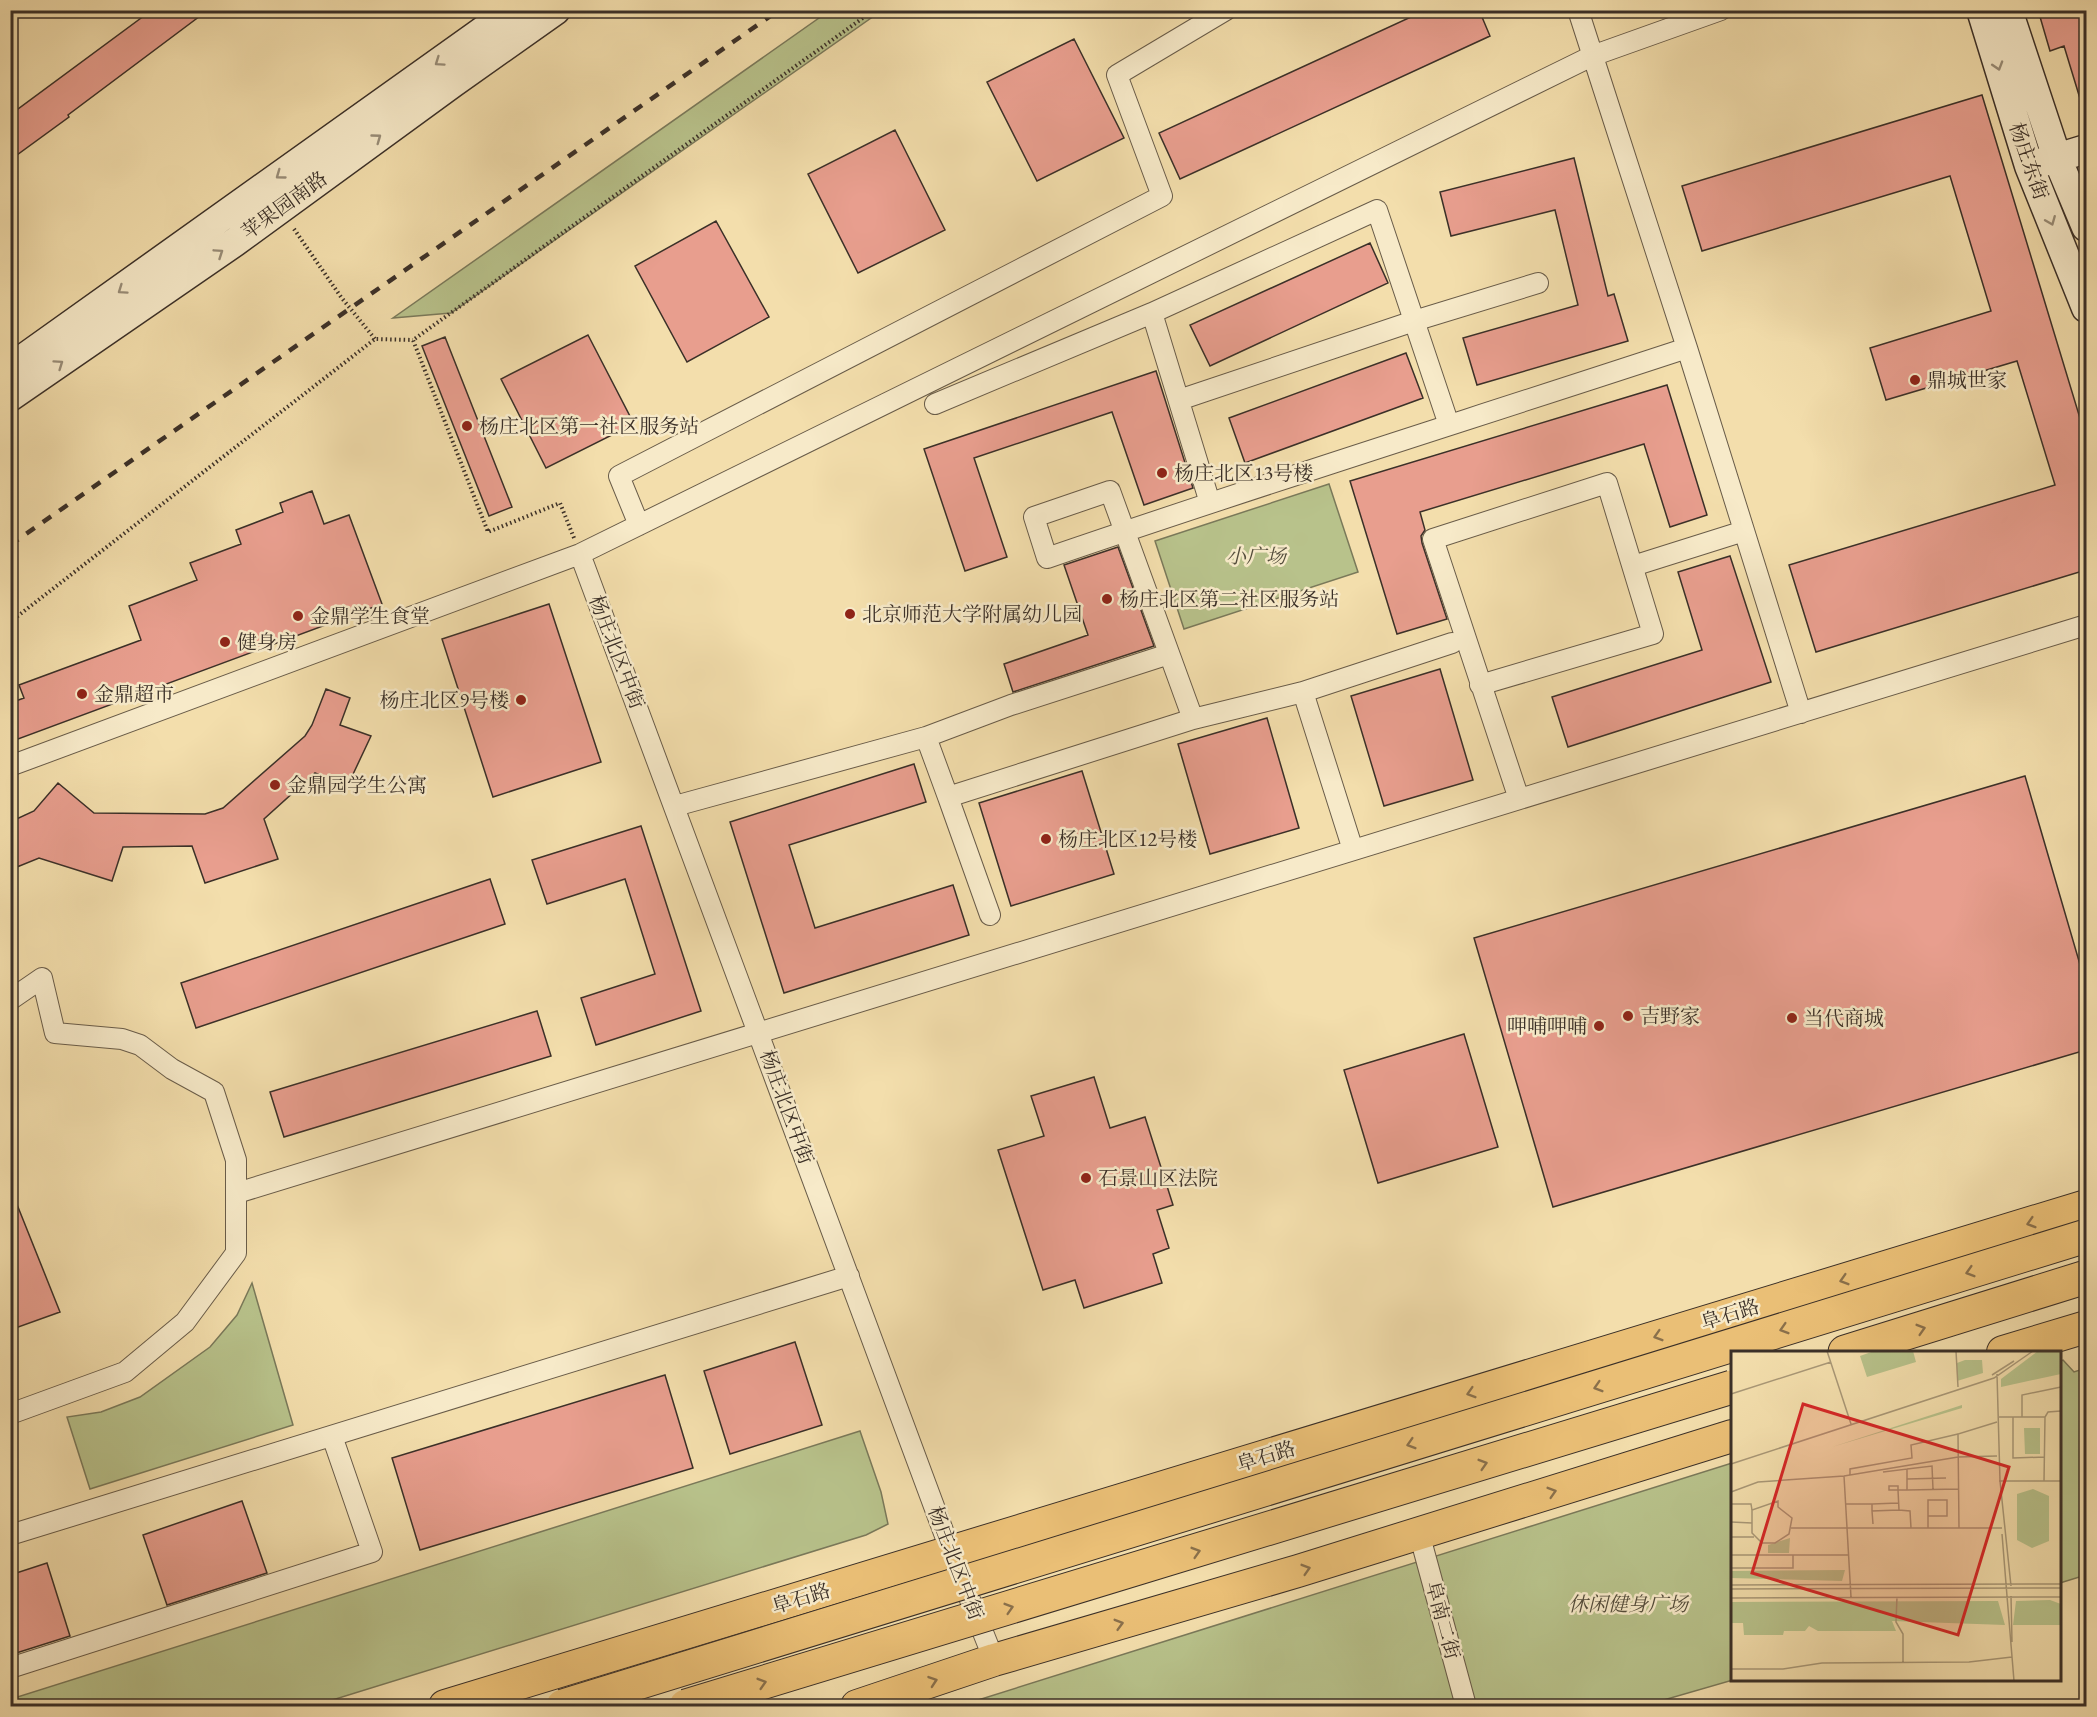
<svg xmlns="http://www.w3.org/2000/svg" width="2097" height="1717" font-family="'EB Garamond','Noto Serif SC',serif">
  <rect width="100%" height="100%" fill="#f3deac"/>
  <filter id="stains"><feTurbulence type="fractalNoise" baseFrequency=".00333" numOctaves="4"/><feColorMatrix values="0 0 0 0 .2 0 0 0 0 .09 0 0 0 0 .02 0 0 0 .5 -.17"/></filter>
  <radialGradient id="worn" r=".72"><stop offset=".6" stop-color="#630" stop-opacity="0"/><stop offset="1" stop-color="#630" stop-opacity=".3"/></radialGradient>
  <path fill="#b8c28b" stroke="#7a795a" stroke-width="1.5" d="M829,11H881L451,313L393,318Z
    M1329,484L1358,572L1184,629L1155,541Z
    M252,1283L293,1425L90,1489L67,1417L101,1412L140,1397L210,1347L237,1315Z
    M2063,1360L2074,1372L2086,1368V1575L2060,1583V1361Z
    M860,1431L881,1492L888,1524L866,1535L313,1706H11V1699Z
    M1732,1463L1733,1680L1643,1706H959Z"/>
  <path fill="#e89e8e" stroke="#3b3028" stroke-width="1.5" d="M152,10H208L68,115L69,117L10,160V115Z
    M1426,10H1479L1490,36L1180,179L1159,133Z
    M2038,10H2086V104L2082,105L2064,46L2050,51Z
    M1074,39L1124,138L1037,181L987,82Z
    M1982,95L2086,438V570L1816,652L1789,565L2055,485L2017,361L1886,400L1870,348L1991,311L1950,176L1702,251L1682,186Z
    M895,130L945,230L858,273L808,174Z
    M1574,158L1608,296L1614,294L1628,341L1477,385L1463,338L1578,305L1555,210L1451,236L1440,192Z
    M716,221L769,317L687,362L635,266Z
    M1370,243L1388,283L1210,366L1190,325Z
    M588,335L634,424L546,468L501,379Z
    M445,337L512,507L489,516L422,346Z
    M1406,353L1423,398L1245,463L1229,418Z
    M1156,371L1193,488L1144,505L1112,412L974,458L1007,557L965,571L924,449Z
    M1667,385L1707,515L1670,527L1644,444L1420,512L1425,530L1421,536L1422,543L1447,619L1397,634L1350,481Z
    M312,491L324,524L349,515L382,604L10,742V703L24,698L19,685L141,640L129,606L197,580L190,563L241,544L236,530L283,512L280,503Z
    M1118,547L1154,646L1013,692L1004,664L1088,635L1064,565Z
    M1730,556L1771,682L1568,747L1552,697L1702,650L1678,572Z
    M549,604L601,762L493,797L442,639Z
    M1440,669L1473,780L1384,806L1351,696Z
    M326,689L350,698L340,725L371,736L347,787L315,773L264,819L278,859L205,883L192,846L123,847L112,881L39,858L17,867L10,853V822L34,811L58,783L94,813L205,814L223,808L305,736L312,725Z
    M1267,718L1299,828L1210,854L1178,744Z
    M914,764L926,802L789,845L815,928L953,885L969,935L784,993L730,822Z
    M1082,771L1114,874L1011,906L979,803Z
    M2025,776L2086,985V1050L1553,1207L1474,938Z
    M641,826L701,1011L596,1045L581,998L655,974L625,879L547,904L532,860Z
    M490,879L505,924L196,1028L181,983Z
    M537,1011L551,1056L284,1137L270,1092Z
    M1464,1034L1498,1147L1378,1183L1344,1070Z
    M1094,1077L1110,1128L1145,1117L1173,1205L1157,1210L1169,1248L1153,1254L1162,1283L1084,1308L1075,1280L1043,1290L998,1150L1044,1136L1031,1096Z
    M10,1187L60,1312L10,1330Z
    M795,1342L822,1425L730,1454L704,1371Z
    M665,1375L693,1468L420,1550L392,1458Z
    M242,1501L267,1573L167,1605L143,1535Z
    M47,1563L70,1636L10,1655V1575Z"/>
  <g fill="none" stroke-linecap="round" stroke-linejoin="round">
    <defs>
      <path id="street" d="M1578,10L1687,348L1801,713
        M1152,313L1377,210L1449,425
        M1179,400L1414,321L1538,283
        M935,404L1152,313L1210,503
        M639,525L619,476L1162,196L1117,75L1226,10
        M580,554L951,1552L994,1660
        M1633,566L1744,531
        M1480,685L1653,634L1607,483L1433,539L1519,799
        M1303,692L1452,643
        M926,737L1011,705L1169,654
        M10,766L580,554L1592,56L1721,10
        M675,806L926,737L948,797
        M1353,850L1303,692L1193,719L1110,491L1034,517L1047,558C1259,485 1474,418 1687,348
        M990,915L948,797L1193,719
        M10,1000L42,978L55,1033L122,1039L140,1045L172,1069L214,1092L236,1160V1253L185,1322L125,1372L10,1414
        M237,1193L2086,625
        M1419,1533L1466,1706
        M10,1535L849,1276
        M10,1668L372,1552L332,1436"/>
      <path id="secondary" d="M1981,10L2029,166L2086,308
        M2008,10L2057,158L2086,227
        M2040,163L2086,149
        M10,368L512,10
        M10,397L235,242L453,83L556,10"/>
      <path id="primary" d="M2003,1352L2086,1327
        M445,1706L2086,1206
        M857,1706L994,1660L1298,1571L1732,1436"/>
      <path id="highway" d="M1845,1352L2086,1277"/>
    </defs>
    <use href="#street" stroke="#695c49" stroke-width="22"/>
    <use href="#secondary" stroke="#3b3028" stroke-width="31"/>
    <use href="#primary" stroke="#3b3028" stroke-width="34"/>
    <use href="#highway" stroke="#3b3028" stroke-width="35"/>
    <path stroke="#3b3028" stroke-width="4" stroke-dasharray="1.5 3" stroke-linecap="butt" d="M294,229L341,297L375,339
      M574,538L560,503L488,532L413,340L874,10
      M10,622L375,339L413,340"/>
    <use href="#street" stroke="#f7eac9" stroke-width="20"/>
    <use href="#secondary" stroke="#f7eac9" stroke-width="28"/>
    <use href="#primary" stroke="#eabf76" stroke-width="32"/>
    <use href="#highway" stroke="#eabf76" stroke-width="33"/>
    <path stroke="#3b3028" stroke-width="4.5" stroke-dasharray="10 10" stroke-linecap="butt" d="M10,545L779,10"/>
    <defs>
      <path id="highway-bridge" d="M563,1706L2086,1236
        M686,1706L1732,1387"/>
    </defs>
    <use href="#highway-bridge" stroke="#3b3028" stroke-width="35" stroke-linecap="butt"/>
    <use href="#highway-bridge" stroke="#eabf76" stroke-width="33"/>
  </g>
  <defs><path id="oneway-chevron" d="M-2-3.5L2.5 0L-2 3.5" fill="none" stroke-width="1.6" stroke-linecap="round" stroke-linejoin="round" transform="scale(1.5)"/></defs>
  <g stroke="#998d78">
    <use href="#oneway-chevron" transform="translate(439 62) rotate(145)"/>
    <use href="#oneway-chevron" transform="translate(1998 66) rotate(73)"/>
    <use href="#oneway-chevron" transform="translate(377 138) rotate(-36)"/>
    <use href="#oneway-chevron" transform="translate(280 175) rotate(144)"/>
    <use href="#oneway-chevron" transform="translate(2051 221) rotate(68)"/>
    <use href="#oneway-chevron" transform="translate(219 253) rotate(-34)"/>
    <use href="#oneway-chevron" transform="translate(122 290) rotate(145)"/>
    <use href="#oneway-chevron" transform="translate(59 364) rotate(-35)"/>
  </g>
  <g stroke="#8a704b">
    <use href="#oneway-chevron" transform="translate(2031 1223) rotate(163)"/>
    <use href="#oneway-chevron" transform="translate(1970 1272) rotate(163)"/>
    <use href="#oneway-chevron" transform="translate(1844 1280) rotate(163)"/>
    <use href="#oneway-chevron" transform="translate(1784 1329) rotate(163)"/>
    <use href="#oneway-chevron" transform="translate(1921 1329) rotate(-17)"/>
    <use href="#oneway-chevron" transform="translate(1658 1336) rotate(163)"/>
    <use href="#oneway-chevron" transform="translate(1598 1387) rotate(163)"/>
    <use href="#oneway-chevron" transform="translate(1471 1393) rotate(163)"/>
    <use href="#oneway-chevron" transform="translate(1411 1444) rotate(163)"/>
    <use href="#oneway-chevron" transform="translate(1483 1464) rotate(-17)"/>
    <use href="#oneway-chevron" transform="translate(1552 1492) rotate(-17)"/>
    <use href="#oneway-chevron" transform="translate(1196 1552) rotate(-17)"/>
    <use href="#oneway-chevron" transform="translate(1306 1569) rotate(-17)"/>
    <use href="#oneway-chevron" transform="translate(1009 1608) rotate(-17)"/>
    <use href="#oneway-chevron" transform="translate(1119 1624) rotate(-16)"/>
    <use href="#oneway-chevron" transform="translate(933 1681) rotate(-19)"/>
    <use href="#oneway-chevron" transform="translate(762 1683) rotate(-17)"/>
  </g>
  <g fill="#8f2418" stroke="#f7eac9" stroke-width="2">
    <circle cx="1915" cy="380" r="6"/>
    <circle cx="467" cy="426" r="6"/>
    <circle cx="1162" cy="473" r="6"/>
    <circle cx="1107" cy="599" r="6"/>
    <circle cx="850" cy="614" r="6"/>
    <circle cx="298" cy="616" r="6"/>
    <circle cx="225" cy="642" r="6"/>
    <circle cx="82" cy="694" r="6"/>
    <circle cx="521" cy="700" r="6"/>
    <circle cx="275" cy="785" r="6"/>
    <circle cx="1046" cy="839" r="6"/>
    <circle cx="1628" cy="1016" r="6"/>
    <circle cx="1792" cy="1018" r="6"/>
    <circle cx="1599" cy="1026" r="6"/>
    <circle cx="1086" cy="1178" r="6"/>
  </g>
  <g text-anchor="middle" stroke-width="5" stroke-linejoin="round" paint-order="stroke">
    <g font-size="20" fill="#3b3028" stroke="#f7eac9">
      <text transform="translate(2029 161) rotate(71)" y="7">杨庄东街</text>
      <text transform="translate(284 205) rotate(-36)" y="7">苹果园南路</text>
      <text transform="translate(617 652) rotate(69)" y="7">杨庄北区中街</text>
      <text transform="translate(787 1107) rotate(70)" y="7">杨庄北区中街</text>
      <text transform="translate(1730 1314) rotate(-17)" y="7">阜石路</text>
      <text transform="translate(1266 1456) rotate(-17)" y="7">阜石路</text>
      <text transform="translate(956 1563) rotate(69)" y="7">杨庄北区中街</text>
      <text transform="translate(801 1598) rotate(-17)" y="7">阜石路</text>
      <text transform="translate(1443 1620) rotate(75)" y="7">阜南二街</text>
    </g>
    <g font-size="20" fill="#3b3028" stroke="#f7eac9" text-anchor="start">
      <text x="1927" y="387">鼎城世家</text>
      <text x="479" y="433">杨庄北区第一社区服务站</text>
      <text x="1174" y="480">杨庄北区13号楼</text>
      <text x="1119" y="606">杨庄北区第二社区服务站</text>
      <text x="862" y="621">北京师范大学附属幼儿园</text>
      <text x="310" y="623">金鼎学生食堂</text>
      <text x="237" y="649">健身房</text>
      <text x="94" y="701">金鼎超市</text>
      <text x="509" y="707" text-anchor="end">杨庄北区9号楼</text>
      <text x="287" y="792">金鼎园学生公寓</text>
      <text x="1058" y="846">杨庄北区12号楼</text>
      <text x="1640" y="1023">吉野家</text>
      <text x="1804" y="1025">当代商城</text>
      <text x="1587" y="1033" text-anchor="end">呷哺呷哺</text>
      <text x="1098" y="1185">石景山区法院</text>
    </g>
    <g font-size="20" font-style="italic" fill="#544d3c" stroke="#f7eac9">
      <text x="1256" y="563">小广场</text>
      <text x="1628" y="1611">休闲健身广场</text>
    </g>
  </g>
  <g transform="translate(1731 1351)">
    <rect width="330" height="330" fill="#f3deac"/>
    <path d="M143,0H182L185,11L136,26L129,5ZM307,0H330V23L270,36V28ZM234,9H251L252,22L226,30V12ZM231,54V57L101,96ZM293,77H309V103H294ZM302,138L318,145V190L301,197L286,189V143ZM59,187L58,202H37V194ZM114,219L111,230L0,227V220ZM319,249L330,253V274H282L285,250ZM267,250L274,274L161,270L165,280H87L78,275L74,280H53L52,284H13L12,272H0V251Z" fill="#b8c28b"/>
    <path fill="none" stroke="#a99877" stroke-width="1.5" d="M96,0L120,73M225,0L227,36M266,23L269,130L280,235M261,24L283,10M0,43L100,11M268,66H314M282,66V107L314,106M291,66V44L330,36M0,113L263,27L302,0M176,118L201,115L202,138M152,121L176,118V139M119,124V118L181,107L180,94L227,83M113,125L120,246M176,128L215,127M268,130H330M313,130L314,66L317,61L330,60M0,141L27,131L113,125L227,106L266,105M47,150V156L61,167L58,183L44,192H31L21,182V159ZM0,153H20L21,159M114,153H141V160M141,153L167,152M197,165H216V149H197V177M0,171L21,172M142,173L141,160L168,159M60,177H271M180,177L179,160L168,159L167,139V135H158V139H176L227,138M228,177L227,83L266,71M271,183L276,245M0,186H23M0,204H117M0,217H62V204M0,234L330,233M0,238L330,237M276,245L283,330M280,245L281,291M166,246L165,271L172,283V312M0,247L330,246M0,318H52L91,312L238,311L281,306"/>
    <path fill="#d62828" fill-opacity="0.15" stroke="#d62828" stroke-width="3" d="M72,53L278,116L227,284L21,222Z"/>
    <rect width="330" height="330" fill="none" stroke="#3b3028" stroke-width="3"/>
  </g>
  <rect width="2097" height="1717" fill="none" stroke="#f3deac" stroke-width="36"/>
  <rect x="12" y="12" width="2073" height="1693" fill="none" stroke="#3b3028" stroke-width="3"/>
  <rect x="18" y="18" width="2061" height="1681" fill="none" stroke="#3b3028" stroke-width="1.5"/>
  <rect width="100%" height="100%" filter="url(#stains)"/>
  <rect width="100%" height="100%" fill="url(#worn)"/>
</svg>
